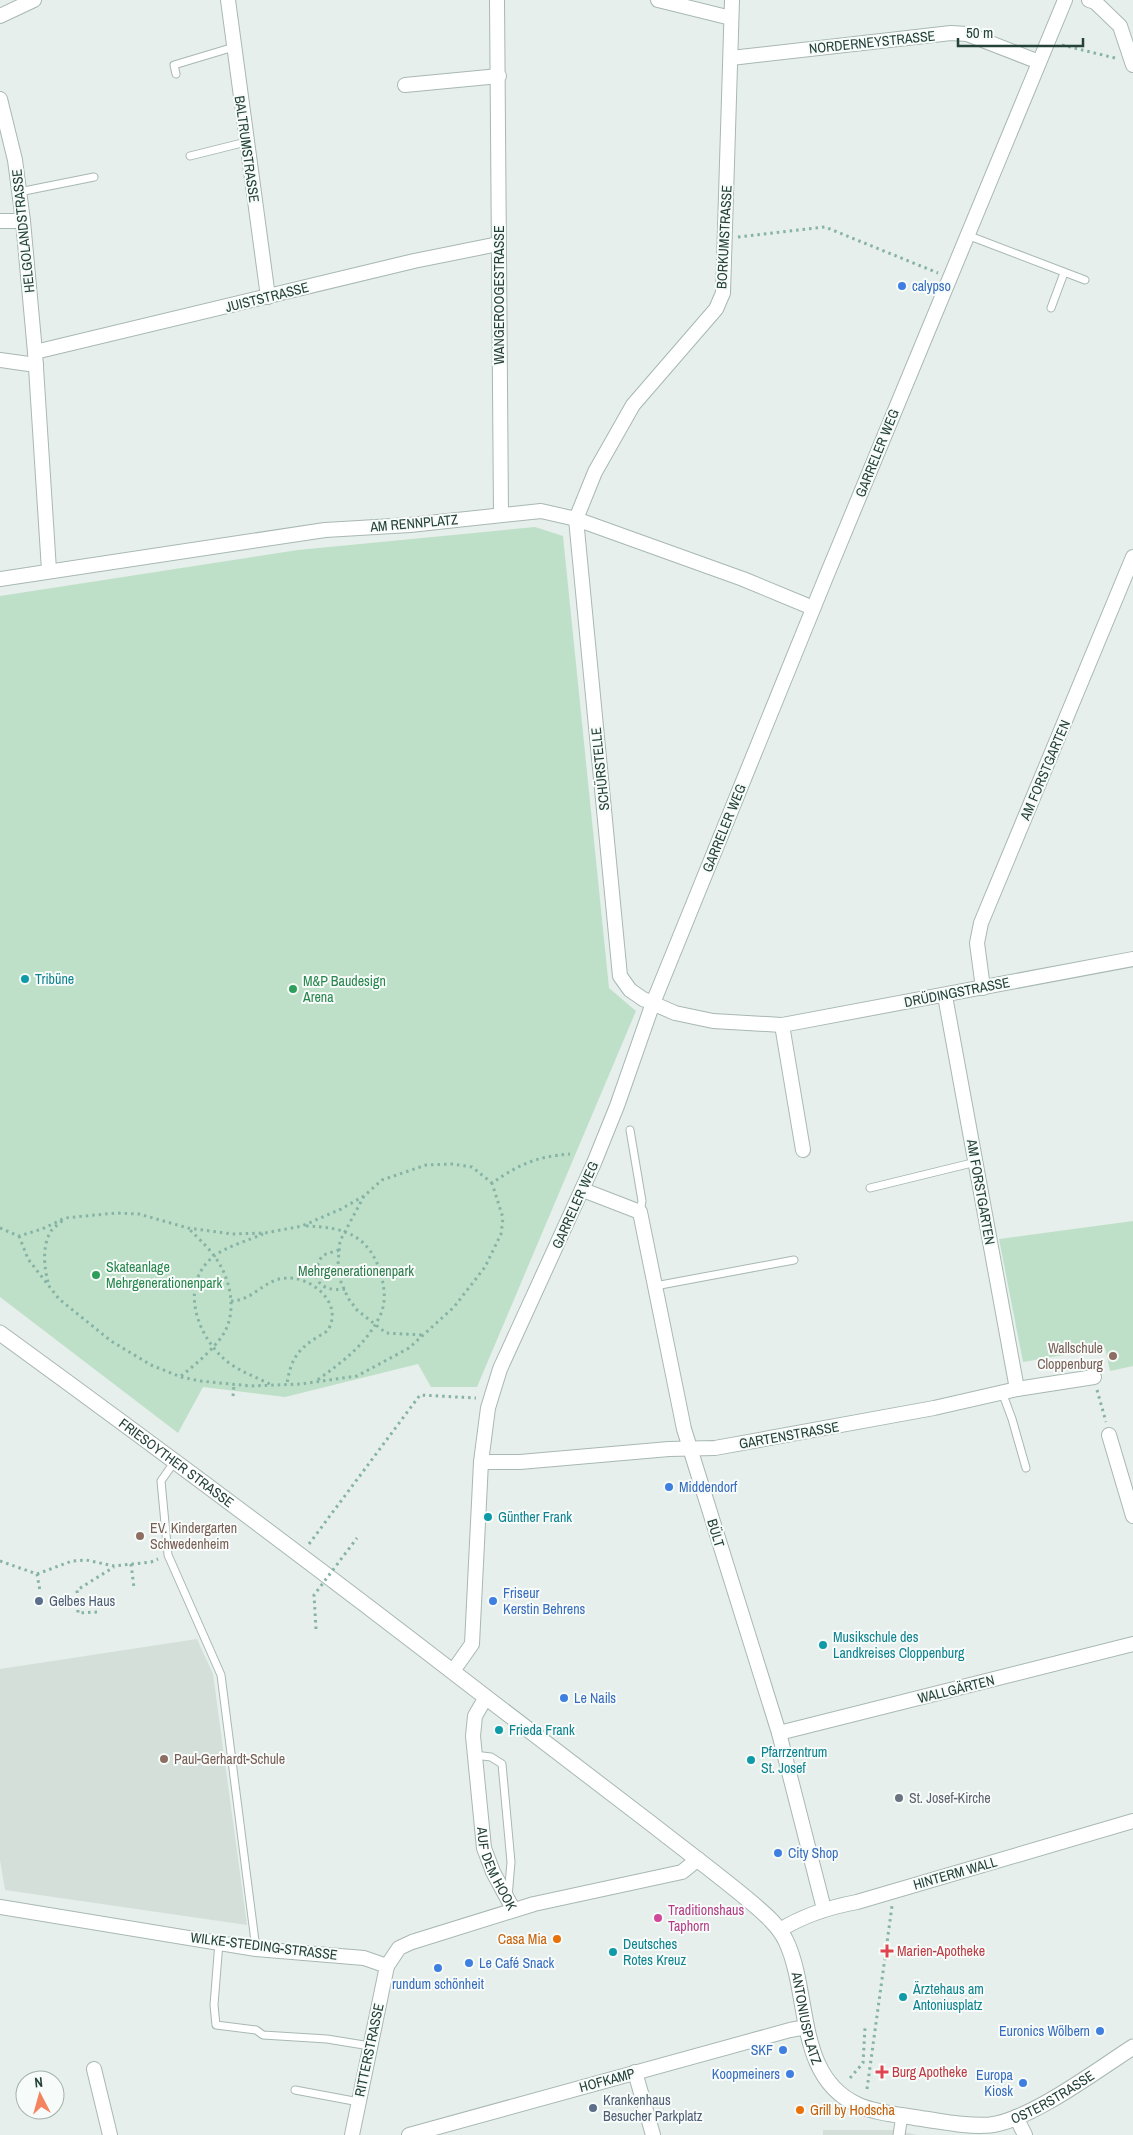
<svg xmlns="http://www.w3.org/2000/svg" width="1133" height="2135" font-family="'Archivo Narrow',sans-serif">
  <rect width="100%" height="100%" fill="#e6efeb"/>
  <path fill="#d4dfda" d="M197,1639L213,1674L247,1925L5,1890L0,1860V1669Z
    M823,2130H896L917,2135H823Z"/>
  <path fill="#bfe0c8" d="M535,527L563,536L609,988L636,1011L477,1387H431L418,1364L285,1397L203,1387L178,1433L0,1297V596L298,550Z
    M1133,1221V1366L1110,1371L1105,1348L1023,1362L999,1239Z"/>
  <g fill="none" stroke-linecap="round" stroke-linejoin="round">
    <defs>
      <path id="service" d="M176,74L174,65L234,47
        M190,156L246,142
        M19,192L94,177
        M967,235L1085,280
        M1051,308L1064,273
        M630,1130L642,1201L640,1212
        M870,1188L976,1162
        M655,1286L794,1260
        M1002,1392L1012,1419L1026,1468
        M175,1461L161,1481L168,1555L221,1675L256,1949
        M474,1755L491,1757L502,1764L511,1862L508,1897
        M219,1942L214,2005L216,2025L256,2030L263,2035L327,2039L370,2046
        M295,2090L359,2102"/>
      <path id="pedestrian" d="M899,2135L902,2115"/>
      <g id="minor">
        <path d="M228,0L268,297"/>
        <path d="M497,0L501,514"/>
        <path d="M658,0L731,18"/>
        <path d="M732,0L723,293L716,309L633,405L595,472L576,519L620,976L630,990L643,999L675,1013L713,1021L782,1025L1133,959"/>
        <path d="M1089,0L1095,2L1120,26L1133,65"/>
        <path d="M0,16L34,0"/>
        <path d="M731,58L951,33L967,34L1039,62"/>
        <path d="M405,85L499,76"/>
        <path d="M0,99L15,160L23,221L35,352L49,570"/>
        <path d="M0,221H23"/>
        <path d="M35,352L414,261L498,244"/>
        <path d="M0,360L36,365"/>
        <path d="M0,579L325,530L410,525L541,511L576,519L743,579L813,608"/>
        <path d="M983,988L977,943L981,923L1133,557"/>
        <path d="M945,996L1017,1389"/>
        <path d="M782,1025L803,1150"/>
        <path d="M583,1190L640,1212L684,1429L779,1733L824,1909"/>
        <path d="M1109,1435L1133,1516"/>
        <path d="M481,1462H520L669,1449L715,1448L934,1408L1017,1389L1094,1377"/>
        <path d="M453,1671L472,1644L481,1462L488,1408L500,1369L594,1163L617,1106L653,1003L826,577L1065,0"/>
        <path id="s1" d="M486,1697L475,1716L473,1736L484,1848L493,1872L513,1909"/>
        <path d="M779,1733L1133,1644"/>
        <path d="M0,1907L256,1949L364,1958L387,1966"/>
        <path d="M780,1930C804,1915 830,1907 857,1902L1133,1821"/>
        <path d="M94,2069L110,2135"/>
        <path d="M635,2072L653,2135"/>
        <path d="M1016,2117L1025,2135"/>
        <path d="M352,2135L387,1966L399,1948L412,1942L534,1904L682,1872L698,1859"/>
        <path d="M409,2135L790,2030L807,2027"/>
      </g>
      <g id="tertiary">
        <path id="s2" d="M0,1333C158,1448 315,1565 470,1685C531,1731 592,1778 653,1825C686,1851 720,1876 752,1903C765,1914 779,1926 786,1941C811,1994 795,2077 858,2105C878,2114 903,2115 924,2119C945,2122 968,2127 990,2125C1031,2120 1097,2070 1133,2047"/>
      </g>
    </defs>
    <use href="#service" stroke="#a8b8b2" stroke-width="9"/>
    <use href="#pedestrian" stroke="#a8b8b2" stroke-width="13"/>
    <use href="#minor" stroke="#a8b8b2" stroke-width="16"/>
    <use href="#tertiary" stroke="#a8b8b2" stroke-width="17"/>
    <path stroke="#86b3a5" stroke-width="3" stroke-dasharray="2.5 4" stroke-linecap="butt" d="M1062,45L1115,58
      M738,237L825,227L938,273
      M364,1196L340,1241L338,1264L341,1282L348,1298L357,1310L386,1333L422,1335
      M306,1226C344,1227 370,1235 381,1275C385,1290 386,1302 380,1316C365,1346 342,1362 316,1381
      M0,1228L19,1236L42,1229L65,1218L116,1213L139,1214L188,1228L232,1234L265,1233L302,1226L341,1209L364,1196L382,1180L426,1165L452,1164L472,1167L492,1183C520,1164 535,1157 570,1154
      M263,1234C249,1240 226,1247 214,1256C180,1283 195,1331 222,1357C235,1370 256,1377 272,1385
      M19,1236L28,1259L59,1299L111,1341L151,1365L181,1377L200,1381L251,1386L301,1384L357,1376L409,1348L454,1307L485,1267L501,1234L503,1218L492,1183
      M339,1250L323,1255C308,1276 319,1293 345,1289
      M48,1282C44,1267 42,1245 51,1231C54,1227 59,1224 63,1220
      M231,1301C253,1301 264,1279 286,1278C309,1276 341,1300 330,1326C328,1333 321,1334 316,1338C296,1350 290,1363 287,1384
      M181,1376C195,1365 209,1353 220,1339C239,1315 231,1279 215,1257C207,1246 197,1237 188,1228
      M1097,1390L1106,1422
      M233,1396L234,1385
      M309,1544L420,1395L476,1398
      M0,1561L37,1574L40,1591
      M131,1564L134,1588
      M37,1574L72,1561L86,1560L114,1566L151,1562L158,1559
      M97,1612L78,1613L77,1590L114,1567
      M850,2078L863,2063L865,2028
      M867,2089L892,1906"/>
    <use href="#service" stroke="#fff" stroke-width="7"/>
    <use href="#pedestrian" stroke="#fff" stroke-width="11"/>
    <use href="#minor" stroke="#fff" stroke-width="14"/>
    <use href="#tertiary" stroke="#fff" stroke-width="15"/>
    <path stroke="#86b3a5" stroke-width="3" stroke-dasharray="2.5 4" stroke-linecap="butt" d="M316,1629L314,1595L357,1538"/>
  </g>
  <g fill="#3f7fe0" stroke="#f7fbf9" stroke-width="2">
    <circle cx="902" cy="286" r="5"/>
    <circle cx="669" cy="1487" r="5"/>
    <circle cx="493" cy="1601" r="5"/>
    <circle cx="564" cy="1698" r="5"/>
    <circle cx="778" cy="1853" r="5"/>
    <circle cx="469" cy="1963" r="5"/>
    <circle cx="438" cy="1968" r="5"/>
    <circle cx="1100" cy="2031" r="5"/>
    <circle cx="783" cy="2050" r="5"/>
    <circle cx="790" cy="2074" r="5"/>
    <circle cx="1023" cy="2083" r="5"/>
  </g>
  <g fill="#0f9aa8" stroke="#f7fbf9" stroke-width="2">
    <circle cx="25" cy="979" r="5"/>
    <circle cx="488" cy="1517" r="5"/>
    <circle cx="823" cy="1645" r="5"/>
    <circle cx="499" cy="1730" r="5"/>
    <circle cx="751" cy="1760" r="5"/>
    <circle cx="613" cy="1952" r="5"/>
    <circle cx="903" cy="1997" r="5"/>
  </g>
  <g fill="#2e9e5b" stroke="#f7fbf9" stroke-width="2">
    <circle cx="293" cy="989" r="5"/>
    <circle cx="96" cy="1275" r="5"/>
  </g>
  <g fill="#8d6e63" stroke="#f7fbf9" stroke-width="2">
    <circle cx="1113" cy="1356" r="5"/>
    <circle cx="140" cy="1536" r="5"/>
    <circle cx="164" cy="1759" r="5"/>
  </g>
  <g fill="#5c6f8a" stroke="#f7fbf9" stroke-width="2">
    <circle cx="39" cy="1601" r="5"/>
    <circle cx="593" cy="2108" r="5"/>
  </g>
  <circle fill="#6b7280" stroke="#f7fbf9" stroke-width="2" cx="899" cy="1798" r="5"/>
  <circle fill="#d1479c" stroke="#f7fbf9" stroke-width="2" cx="658" cy="1918" r="5"/>
  <g fill="#e8710a" stroke="#f7fbf9" stroke-width="2">
    <circle cx="557" cy="1939" r="5"/>
    <circle cx="800" cy="2110" r="5"/>
  </g>
  <g fill="#e0444e" stroke="#f7fbf9" stroke-width="2">
    <path d="M884.5 1943.5h5v5h5v5h-5v5h-5v-5h-5v-5h5z"/>
    <path d="M879.5 2064.5h5v5h5v5h-5v5h-5v-5h-5v-5h5z"/>
  </g>
  <g text-anchor="middle" stroke-width="4" stroke-linejoin="round" paint-order="stroke">
    <g font-size="14" fill="#24423a" stroke="#f7fbf9">
      <text transform="translate(872 42) rotate(-6)" y="5">NORDERNEYSTRASSE</text>
      <text transform="translate(247 149) rotate(82)" y="5">BALTRUMSTRASSE</text>
      <text transform="translate(23 231) rotate(-96)" y="5">HELGOLANDSTRASSE</text>
      <text transform="translate(724 237) rotate(-87)" y="5">BORKUMSTRASSE</text>
      <text transform="translate(499 295) rotate(-90)" y="5">WANGEROOGESTRASSE</text>
      <text transform="translate(267 297) rotate(-14)" y="5">JUISTSTRASSE</text>
      <text transform="translate(877 453) rotate(-68)" y="5">GARRELER WEG</text>
      <text transform="translate(414 523) rotate(-5)" y="5">AM RENNPLATZ</text>
      <text transform="translate(600 769) rotate(-96)" y="5">SCHÜRSTELLE</text>
      <text transform="translate(1045 770) rotate(-67)" y="5">AM FORSTGARTEN</text>
      <text transform="translate(724 828) rotate(-68)" y="5">GARRELER WEG</text>
      <text transform="translate(957 992) rotate(-11)" y="5">DRÜDINGSTRASSE</text>
      <text transform="translate(981 1192) rotate(80)" y="5">AM FORSTGARTEN</text>
      <text transform="translate(575 1205) rotate(-66)" y="5">GARRELER WEG</text>
      <text transform="translate(789 1435) rotate(-10)" y="5">GARTENSTRASSE</text>
      <text dy="5" stroke="none"><textPath href="#s2" startOffset="219">FRIESOYTHER STRASSE</textPath></text>
      <text transform="translate(716 1533) rotate(73)" y="5">BÜLT</text>
      <text transform="translate(956 1689) rotate(-14)" y="5">WALLGÄRTEN</text>
      <text dy="5" stroke="none"><textPath href="#s1" startOffset="178">AUF DEM HOOK</textPath></text>
      <text transform="translate(955 1873) rotate(-16)" y="5">HINTERM WALL</text>
      <text transform="translate(264 1946) rotate(7)" y="5">WILKE-STEDING-STRASSE</text>
      <text dy="5" stroke="none"><textPath href="#s2" startOffset="1075">ANTONIUSPLATZ</textPath></text>
      <text transform="translate(369 2050) rotate(-78)" y="5">RITTERSTRASSE</text>
      <text transform="translate(607 2080) rotate(-15)" y="5">HOFKAMP</text>
      <text dy="5" stroke="none"><textPath href="#s2" startOffset="1384">OSTERSTRASSE</textPath></text>
    </g>
    <g font-size="14" fill="#366cbe" stroke="#f7fbf9" text-anchor="start">
      <text x="912" y="291">calypso</text>
      <text x="679" y="1492">Middendorf</text>
      <text x="503" y="1598">Friseur<tspan x="503" dy="16">Kerstin Behrens</tspan></text>
      <text x="574" y="1703">Le Nails</text>
      <text x="788" y="1858">City Shop</text>
      <text x="479" y="1968">Le Café Snack</text>
      <text x="438" y="1989" text-anchor="middle">rundum schönheit</text>
      <text x="1090" y="2036" text-anchor="end">Euronics Wölbern</text>
      <text x="773" y="2055" text-anchor="end">SKF</text>
      <text x="780" y="2079" text-anchor="end">Koopmeiners</text>
      <text x="1013" y="2080" text-anchor="end">Europa<tspan x="1013" dy="16">Kiosk</tspan></text>
    </g>
    <g font-size="14" fill="#0d838f" stroke="#f7fbf9" text-anchor="start">
      <text x="35" y="984">Tribüne</text>
      <text x="498" y="1522">Günther Frank</text>
      <text x="833" y="1642">Musikschule des<tspan x="833" dy="16">Landkreises Cloppenburg</tspan></text>
      <text x="509" y="1735">Frieda Frank</text>
      <text x="761" y="1757">Pfarrzentrum<tspan x="761" dy="16">St. Josef</tspan></text>
      <text x="623" y="1949">Deutsches<tspan x="623" dy="16">Rotes Kreuz</tspan></text>
      <text x="913" y="1994">Ärztehaus am<tspan x="913" dy="16">Antoniusplatz</tspan></text>
    </g>
    <g font-size="14" fill="#27864d" stroke="#f7fbf9" text-anchor="start">
      <text x="303" y="986">M&amp;P Baudesign<tspan x="303" dy="16">Arena</tspan></text>
      <text x="106" y="1272">Skateanlage<tspan x="106" dy="16">Mehrgenerationenpark</tspan></text>
    </g>
    <g font-size="14" fill="#2d7a4b" stroke="#f7fbf9">
      <text x="356" y="1276">Mehrgenerationenpark</text>
    </g>
    <g font-size="14" fill="#785e54" stroke="#f7fbf9" text-anchor="start">
      <text x="1103" y="1353" text-anchor="end">Wallschule<tspan x="1103" dy="16">Cloppenburg</tspan></text>
      <text x="150" y="1533">EV. Kindergarten<tspan x="150" dy="16">Schwedenheim</tspan></text>
      <text x="174" y="1764">Paul-Gerhardt-Schule</text>
    </g>
    <g font-size="14" fill="#4e5e75" stroke="#f7fbf9" text-anchor="start">
      <text x="49" y="1606">Gelbes Haus</text>
      <text x="603" y="2105">Krankenhaus<tspan x="603" dy="16">Besucher Parkplatz</tspan></text>
    </g>
    <g font-size="14" fill="#5b616d" stroke="#f7fbf9" text-anchor="start">
      <text x="909" y="1803">St. Josef-Kirche</text>
    </g>
    <g font-size="14" fill="#b23c85" stroke="#f7fbf9" text-anchor="start">
      <text x="668" y="1915">Traditionshaus<tspan x="668" dy="16">Taphorn</tspan></text>
    </g>
    <g font-size="14" fill="#c56008" stroke="#f7fbf9" text-anchor="end">
      <text x="547" y="1944">Casa Mia</text>
      <text x="810" y="2115" text-anchor="start">Grill by Hodscha</text>
    </g>
    <g font-size="14" fill="#be3a42" stroke="#f7fbf9" text-anchor="start">
      <text x="897" y="1956">Marien-Apotheke</text>
      <text x="892" y="2077">Burg Apotheke</text>
    </g>
  </g>
  <g transform="translate(40 2095) rotate(354)"><circle r="24" fill="#f7fbf9" stroke="#a3b1ad"/>
  <path d="M0-4L9 19L0 12L-9 19Z" fill="#f4845f"/>
  <text y="-8" font-size="14" font-weight="bold" text-anchor="middle" fill="#24423a">N</text>
  </g>
  <path d="M958 38v8h125v-8" fill="none" stroke="#24423a" stroke-width="2.5"/>
  <text x="966" y="38" font-size="15" fill="#24423a" stroke="#f7fbf9" stroke-width="4" paint-order="stroke">50 m</text>
</svg>
